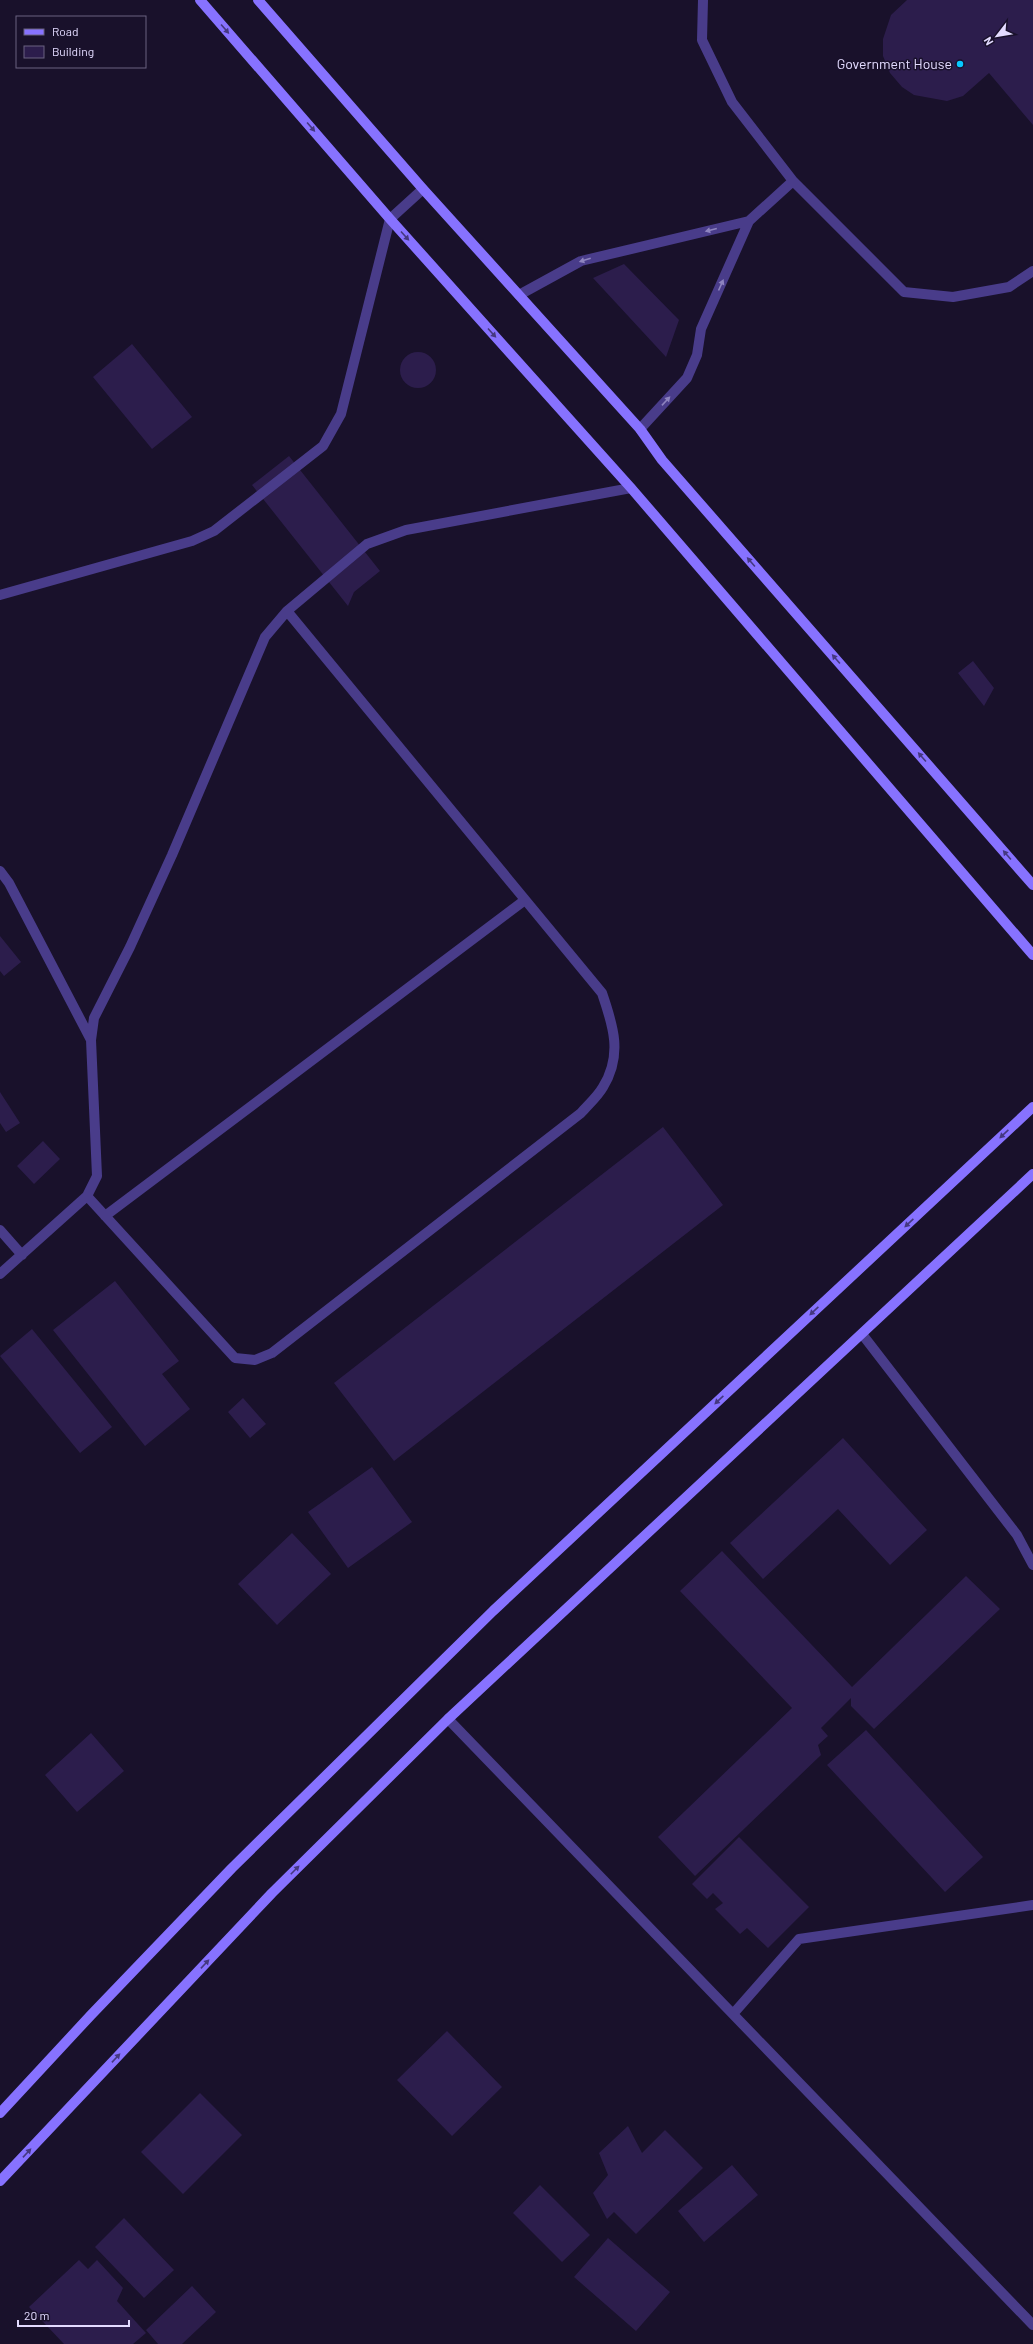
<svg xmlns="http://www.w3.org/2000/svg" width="1033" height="2344" font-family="Barlow,sans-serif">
  <rect width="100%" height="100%" fill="#19112b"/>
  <path fill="#2c1d4c" d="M907,0H1033V125L989,73L963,96L947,101L914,95L902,87L890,73L883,56V39L891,15Z
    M624,264L679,320L666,357L593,278Z
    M132,344L192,417L152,449L93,377Z
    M400 370a18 18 0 1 1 36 0a18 18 0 1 1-36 0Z
    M289,456L380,571L354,592L348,606L252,485Z
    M973,661L994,688L984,706L958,673Z
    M0,936L21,962L4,976L0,971Z
    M0,1092L20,1123L6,1132L0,1123Z
    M663,1127L723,1205L394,1461L334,1383Z
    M43,1141L60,1159L34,1184L17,1166Z
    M115,1281L179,1361L162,1374L190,1409L145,1446L53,1330Z
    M32,1329L112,1427L80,1453L0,1356Z
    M243,1398L266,1424L250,1438L228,1412Z
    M843,1438L927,1530L890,1565L838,1509L763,1579L730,1543Z
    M372,1467L412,1522L348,1568L308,1512Z
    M292,1533L331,1574L277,1625L238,1584Z
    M722,1551L852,1687L966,1576L1000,1609L874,1729L851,1706V1698L821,1728L828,1736L818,1745L821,1755L695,1876L658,1837L792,1708L680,1591Z
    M866,1730L983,1857L945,1892L827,1765Z
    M91,1733L124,1771L77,1812L45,1775Z
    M739,1837L809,1907L768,1948L747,1928L740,1934L715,1909L723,1903L713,1893L707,1899L692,1884Z
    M447,2031L502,2087L452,2136L397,2080Z
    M200,2093L242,2135L183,2194L141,2152Z
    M628,2126L642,2153L665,2130L703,2168L636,2234L614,2212L607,2219L593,2193L608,2175L599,2153Z
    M732,2165L758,2195L704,2242L678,2211Z
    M540,2185L590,2235L562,2262L513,2213Z
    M124,2218L174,2270L144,2298L95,2247Z
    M608,2238L670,2292L636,2331L574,2277Z
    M79,2260L88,2269L97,2260L123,2288L117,2301L146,2333L133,2344H64L29,2307Z
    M192,2286L216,2312L182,2344H158L146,2330Z"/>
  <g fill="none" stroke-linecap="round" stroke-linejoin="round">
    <path stroke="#493c8a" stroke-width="10" d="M703,0L702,40L732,102L793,181L904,292L953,297L1009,287L1033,271
      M519,295L581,261L749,221
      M640,429L687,378L697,355L701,329L749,221L793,181
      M0,595L192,541L214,531L323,446L341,414L390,219L423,189
      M0,871L9,883L91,1040
      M87,1196L235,1358L255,1360L272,1353L581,1113C588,1105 598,1096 603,1087C623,1055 613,1025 602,993L287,611
      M105,1216L525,900
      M0,1230L22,1255
      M0,1274L87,1196L97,1176L91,1040L94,1018L130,947L172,855L265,637L287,611L367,544L406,530L631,488"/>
    <path stroke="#493c8a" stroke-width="10" d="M862,1334L1017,1535L1033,1565
      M448,1719L1033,2325
      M733,2014L799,1939L1033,1905"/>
    <path stroke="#8772ff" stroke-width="10" d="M200,0L390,219L631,488L1033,955
      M258,0L423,189L640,429L662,460L1033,885
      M0,2113L91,2015L232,1868L493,1611L1033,1107
      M0,2181L272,1893L448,1719L1033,1174"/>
  </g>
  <defs><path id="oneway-solid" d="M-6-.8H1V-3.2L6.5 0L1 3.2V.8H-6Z"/></defs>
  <g fill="#453880">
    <use href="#oneway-solid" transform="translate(225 29) rotate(49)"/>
    <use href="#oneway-solid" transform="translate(311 127) rotate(49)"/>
    <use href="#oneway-solid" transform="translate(405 236) rotate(48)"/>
    <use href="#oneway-solid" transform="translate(492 333) rotate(48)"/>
    <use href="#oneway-solid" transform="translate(751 562) rotate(-131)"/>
    <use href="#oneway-solid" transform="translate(836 659) rotate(-131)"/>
    <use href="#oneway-solid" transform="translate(922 757) rotate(-131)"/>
    <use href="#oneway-solid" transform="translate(1007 855) rotate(-131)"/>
    <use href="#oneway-solid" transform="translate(1004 1134) rotate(137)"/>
    <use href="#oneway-solid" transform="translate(909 1223) rotate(137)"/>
    <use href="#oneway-solid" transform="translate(814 1311) rotate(137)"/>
    <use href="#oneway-solid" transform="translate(719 1400) rotate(137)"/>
    <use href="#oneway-solid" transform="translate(295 1870) rotate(-45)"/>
    <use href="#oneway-solid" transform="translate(205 1964) rotate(-47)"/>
    <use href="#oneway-solid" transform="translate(116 2058) rotate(-47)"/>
    <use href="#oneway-solid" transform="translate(27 2153) rotate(-47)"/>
  </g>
  <g fill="#8e84bf">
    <use href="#oneway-solid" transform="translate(711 230) rotate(166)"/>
    <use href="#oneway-solid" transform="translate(585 260) rotate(163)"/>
    <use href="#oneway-solid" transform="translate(721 285) rotate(-66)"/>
    <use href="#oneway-solid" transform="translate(666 401) rotate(-47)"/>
  </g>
  <circle fill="#07c8ff" stroke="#19112b" stroke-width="1.5" cx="960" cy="64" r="4"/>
  <g text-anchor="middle" stroke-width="3" stroke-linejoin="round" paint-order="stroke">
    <g font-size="14" fill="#e3dbff" stroke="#19112b" text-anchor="end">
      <text x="952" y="69">Government House</text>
    </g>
  </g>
  <rect x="16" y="16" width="130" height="52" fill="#19112b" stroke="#6a6280"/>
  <rect x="24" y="29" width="20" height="6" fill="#8772ff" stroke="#6a6280"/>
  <text x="52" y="36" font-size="12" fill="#e3dbff">Road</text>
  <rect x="24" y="46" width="20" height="12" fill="#2c1d4c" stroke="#6a6280"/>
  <text x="52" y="56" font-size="12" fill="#e3dbff">Building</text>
  <g transform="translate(997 36) rotate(239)" stroke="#19112b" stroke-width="3" paint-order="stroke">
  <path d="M0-3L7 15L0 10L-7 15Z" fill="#e3dbff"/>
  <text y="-6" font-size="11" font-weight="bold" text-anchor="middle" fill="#e3dbff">N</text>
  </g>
  <path d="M18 2320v6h111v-6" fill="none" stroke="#e3dbff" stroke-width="2"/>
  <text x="24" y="2320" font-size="12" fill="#e3dbff" stroke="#19112b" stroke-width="3" paint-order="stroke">20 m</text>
</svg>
